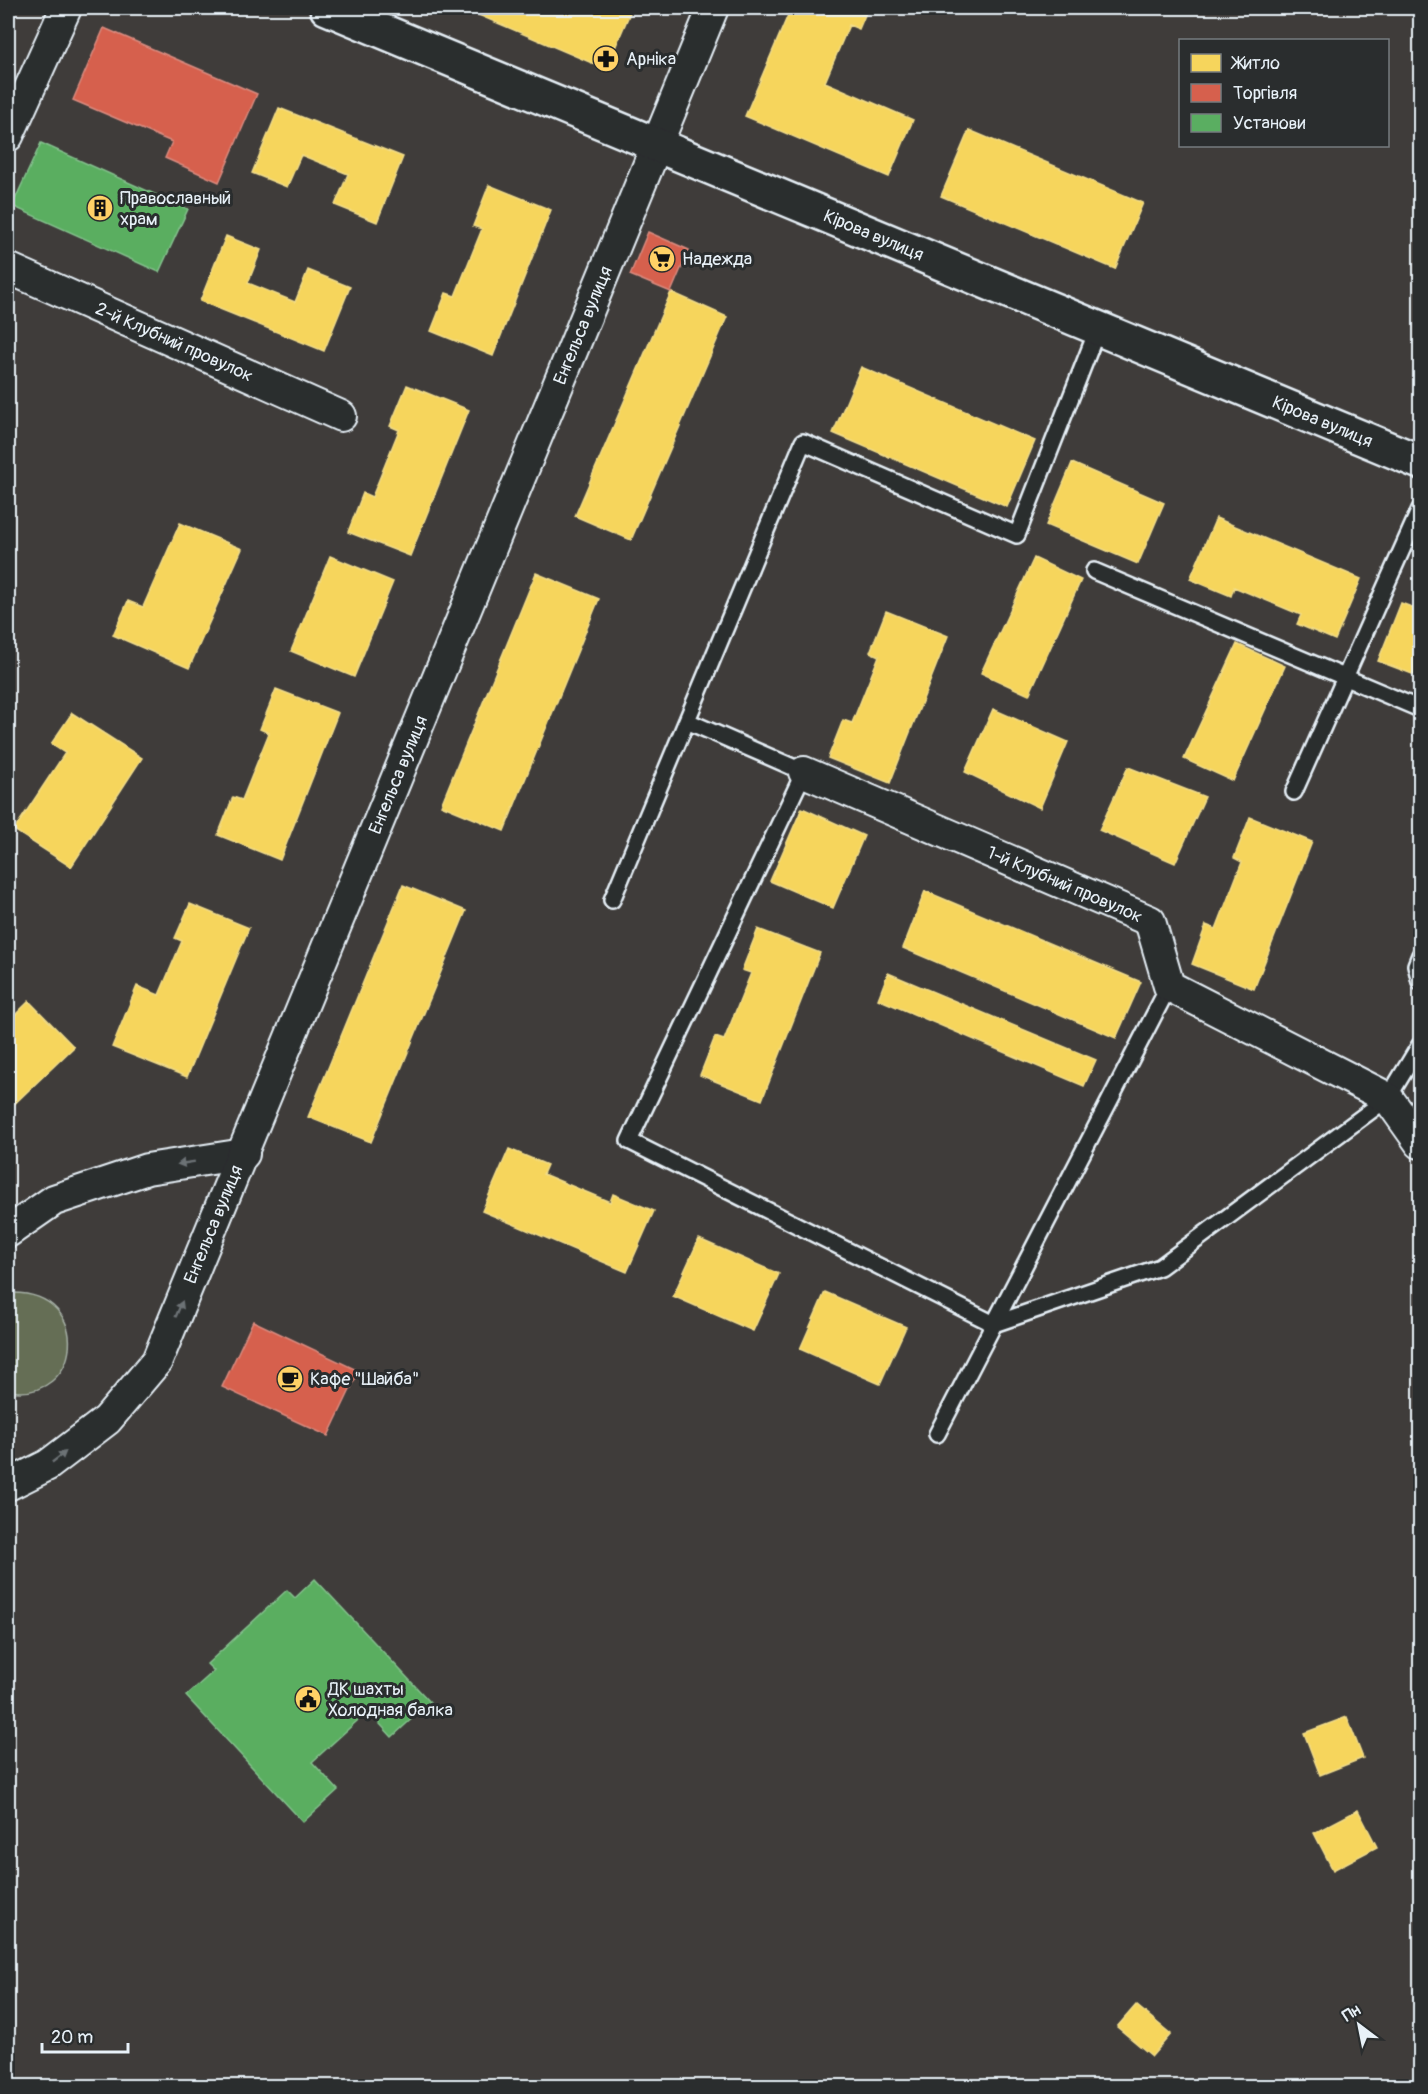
<svg xmlns="http://www.w3.org/2000/svg" width="1428" height="2094" font-family="Pangolin,sans-serif">
  <rect width="100%" height="100%" fill="#3f3c3a"/>
  <filter id="ink" filterUnits="userSpaceOnUse"><feTurbulence type="fractalNoise" baseFrequency=".0167" numOctaves="2"/><feDisplacementMap in="SourceGraphic" scale="12" xChannelSelector="R" yChannelSelector="G"/><feConvolveMatrix kernelMatrix="1 2 1 2 8 2 1 2 1" color-interpolation-filters="sRGB"/></filter>
  <g filter="url(#ink)">
    <path fill="#656e55" stroke="#a6b0a6" stroke-width="1.5" d="M12,1293C95,1292 83,1404 8,1391V1295Z"/>
    <path fill="#f6d55c" stroke="#f2dd8b" stroke-width="1.5" d="M462,8H632L606,69Z
      M791,8H868L859,29L849,25L825,82L913,120L889,177L745,116Z
      M279,108L403,157L377,222L335,205L348,174L301,155L287,187L252,173Z
      M969,130L1143,203L1115,269L941,196Z
      M489,185L551,210L493,356L431,331L446,293L455,296L482,229L473,226Z
      M226,236L261,250L248,283L295,302L308,270L350,287L324,351L200,301Z
      M671,292L727,317L631,540L575,516Z
      M861,367L1035,441L1007,507L833,433Z
      M407,385L469,410L410,556L348,532L363,493L372,497L399,430L390,426Z
      M1072,463L1164,503L1138,564L1046,525Z
      M1216,518L1361,579L1335,640L1297,624L1301,615L1234,587L1231,596L1190,579Z
      M180,523L242,549L189,668L113,635L128,601L143,607Z
      M330,556L393,582L354,677L291,651Z
      M1034,558L1081,580L1029,695L981,673Z
      M536,573L599,599L504,831L441,805Z
      M1401,603L1420,610V677L1378,661Z
      M886,611L948,636L890,783L828,758L843,720L852,723L879,656L870,652Z
      M1237,644L1285,666L1233,781L1184,759Z
      M276,689L338,713L280,860L218,835L233,797L242,800L269,733L260,729Z
      M993,709L1068,742L1040,808L965,772Z
      M72,713L142,758L71,867L14,830L65,753L51,744Z
      M1128,767L1205,797L1175,863L1099,830Z
      M802,808L864,836L833,908L770,881Z
      M1250,817L1312,842L1254,989L1192,964L1206,925L1216,929L1242,862L1234,858Z
      M403,885L466,911L371,1142L308,1117Z
      M925,891L1141,982L1116,1038L903,948Z
      M190,904L249,928L187,1077L112,1047L137,986L159,995L182,941L175,938Z
      M758,929L820,953L762,1100L700,1075L715,1037L724,1040L751,973L742,970Z
      M888,973L1096,1060L1084,1086L878,999Z
      M29,1001L74,1047L8,1110V1022Z
      M509,1149L547,1165L543,1174L610,1202L613,1194L654,1211L627,1272L482,1211Z
      M699,1239L779,1274L753,1331L673,1296Z
      M825,1292L906,1327L880,1384L800,1349Z
      M1347,1717L1363,1758L1320,1775L1304,1733Z
      M1358,1810L1377,1847L1333,1870L1314,1833Z
      M1136,2005L1171,2034L1152,2056L1117,2027Z"/>
    <path fill="#d6604d" stroke="#db8c80" stroke-width="1.5" d="M104,28L257,94L219,182L165,158L172,142L73,100Z
      M648,232L689,250L671,292L630,275Z
      M253,1321L359,1371L328,1436L222,1387Z"/>
    <path fill="#5aae61" stroke="#85c28e" stroke-width="1.5" d="M41,143L188,209L159,272L12,206Z
      M315,1579L430,1702L392,1737L368,1711L312,1762L338,1790L303,1822L186,1696L214,1671L207,1664L287,1590L295,1598Z"/>
    <g fill="none" stroke-linecap="round" stroke-linejoin="round">
      <defs>
        <path id="service" d="M1094,571L1420,709
          M687,721L804,772L629,1141L994,1324L1160,1267L1388,1098L1420,1045
          M1294,792L1420,509
          M612,900L803,442L1017,535L1098,328
          M1420,955L1416,965L1420,982
          M937,1434L1169,986"/>
        <g id="minor">
          <path d="M8,136L66,8"/>
          <path id="s1" d="M8,268L341,416"/>
          <path id="s2" d="M804,772L1150,921L1169,986L1388,1098L1420,1143"/>
          <path d="M8,1232L54,1200L147,1169L244,1154"/>
          <path id="s3" d="M8,1485L48,1465L107,1420L157,1361L713,8"/>
        </g>
        <g id="tertiary">
          <path id="s4" d="M327,8L1420,462"/>
        </g>
      </defs>
      <use href="#service" stroke="#e8f1f8" stroke-width="20"/>
      <use href="#minor" stroke="#e8f1f8" stroke-width="34"/>
      <use href="#tertiary" stroke="#e8f1f8" stroke-width="38"/>
      <use href="#service" stroke="#2a2d2e" stroke-width="15"/>
      <use href="#minor" stroke="#2a2d2e" stroke-width="30"/>
      <use href="#tertiary" stroke="#2a2d2e" stroke-width="33"/>
    </g>
    <defs><path id="oneway-solid" d="M-6-.8H1V-3.2L6.5 0L1 3.2V.8H-6Z" transform="scale(1.5)"/></defs>
    <g fill="#6c7275">
      <use href="#oneway-solid" transform="translate(186 1163) rotate(171)"/>
      <use href="#oneway-solid" transform="translate(179 1309) rotate(-67)"/>
      <use href="#oneway-solid" transform="translate(59 1457) rotate(-38)"/>
    </g>
  </g>
  <defs>
    <symbol id="pharmacy-disc" viewBox="-11 -11 22 22"><circle r="9.5" fill="#ffd166" stroke="#2a2d2e"/><path d="M-2-6h4v4h4v4h-4v4h-4v-4h-4v-4h4Z" fill="#111"/></symbol>
    <symbol id="building-disc" viewBox="-11 -11 22 22"><circle r="9.5" fill="#ffd166" stroke="#2a2d2e"/><path d="M-4-6H4V6H1V3H-1V6H-4ZM-2.5-4.3h1.7v1.8h-1.7ZM.8-4.3h1.7v1.8H.8ZM-2.5-1h1.7V.8h-1.7ZM.8-1h1.7V.8H.8Z" fill="#111"/></symbol>
    <symbol id="supermarket-disc" viewBox="-11 -11 22 22"><circle r="9.5" fill="#ffd166" stroke="#2a2d2e"/><path d="M-6-5.5h2.5l.6 2H6L4.5 2H-2.5L-4.4-4H-6ZM-1.5 3.2a1.3 1.3 0 1 0 .1 0ZM3 3.2a1.3 1.3 0 1 0 .1 0Z" fill="#111"/></symbol>
    <symbol id="cafe-disc" viewBox="-11 -11 22 22"><circle r="9.5" fill="#ffd166" stroke="#2a2d2e"/><path d="M-5.5-4.5H6V0H3Q3 3.5 0 3.5H-2.5Q-5.5 3.5-5.5 0ZM3-3.2v2h1.7v-2ZM-6 4.5H4V6H-6Z" fill="#111"/></symbol>
    <symbol id="civic-disc" viewBox="-11 -11 22 22"><circle r="9.5" fill="#ffd166" stroke="#2a2d2e"/><path d="M-.6-6.5H3V-4.5H.6V-3L4-1V1h2V6H-6V1h2V-1L-.6-3ZM-1.2 2.5V6h2.4V2.5Z" fill="#111"/></symbol>
  </defs>
  <g fill-rule="evenodd">
    <use href="#pharmacy-disc" x="591" y="44" width="30" height="30"/>
    <use href="#building-disc" x="85" y="193" width="30" height="30"/>
    <use href="#supermarket-disc" x="647" y="244" width="30" height="30"/>
    <use href="#cafe-disc" x="275" y="1364" width="30" height="30"/>
    <use href="#civic-disc" x="293" y="1684" width="30" height="30"/>
  </g>
  <g text-anchor="middle" stroke-width="6" stroke-linejoin="round" paint-order="stroke">
    <g font-size="18" fill="#e8f1f8" stroke="#2a2d2e" text-anchor="start">
      <text x="626" y="65">Арніка</text>
      <text x="120" y="204">Православный<tspan x="120" dy="21">храм</tspan></text>
      <text x="682" y="265">Надежда</text>
      <text x="310" y="1385">Кафе "Шайба"</text>
      <text x="328" y="1695">ДК шахты<tspan x="328" dy="21">Холодная балка</tspan></text>
    </g>
    <g font-size="18" fill="#e8f1f8" stroke="#2a2d2e">
      <text dy="6" stroke="none"><textPath href="#s4" startOffset="592">Кірова вулиця</textPath></text>
      <text dy="6" stroke="none"><textPath href="#s3" startOffset="1316">Енгельса вулиця</textPath></text>
      <text dy="6" stroke="none"><textPath href="#s1" startOffset="182">2-й Клубний провулок</textPath></text>
      <text dy="6" stroke="none"><textPath href="#s4" startOffset="1078">Кірова вулиця</textPath></text>
      <text dy="6" stroke="none"><textPath href="#s3" startOffset="830">Енгельса вулиця</textPath></text>
      <text dy="6" stroke="none"><textPath href="#s2" startOffset="284">1-й Клубний провулок</textPath></text>
      <text dy="6" stroke="none"><textPath href="#s3" startOffset="344">Енгельса вулиця</textPath></text>
    </g>
  </g>
  <rect width="1428" height="2094" fill="none" stroke="#2a2d2e" stroke-width="30"/>
  <rect x="15" y="15" width="1398" height="2064" fill="none" stroke="#e8f1f8" stroke-width="2" filter="url(#ink)"/>
  <rect x="1179" y="39" width="210" height="108" fill="#2a2d2e" stroke="#767b7f" stroke-width="1.5"/>
  <rect x="1191" y="54" width="30" height="18" fill="#f6d55c" stroke="#767b7f" stroke-width="1.5"/>
  <text x="1233" y="69" font-size="18" fill="#e8f1f8">Житло</text>
  <rect x="1191" y="84" width="30" height="18" fill="#d6604d" stroke="#767b7f" stroke-width="1.5"/>
  <text x="1233" y="99" font-size="18" fill="#e8f1f8">Торгівля</text>
  <rect x="1191" y="114" width="30" height="18" fill="#5aae61" stroke="#767b7f" stroke-width="1.5"/>
  <text x="1233" y="129" font-size="18" fill="#e8f1f8">Установи</text>
  <g transform="translate(1359 2025) rotate(328)" stroke="#2a2d2e" stroke-width="4.5" paint-order="stroke">
  <path d="M0-4.5L10 22L0 15L-10 22Z" fill="#e8f1f8"/>
  <text y="-9" font-size="16" font-weight="bold" text-anchor="middle" fill="#e8f1f8">Пн</text>
  </g>
  <path d="M42 2043v9h86v-9" fill="none" stroke="#e8f1f8" stroke-width="3"/>
  <text x="51" y="2043" font-size="18" fill="#e8f1f8" stroke="#2a2d2e" stroke-width="4.5" paint-order="stroke">20 m</text>
</svg>
